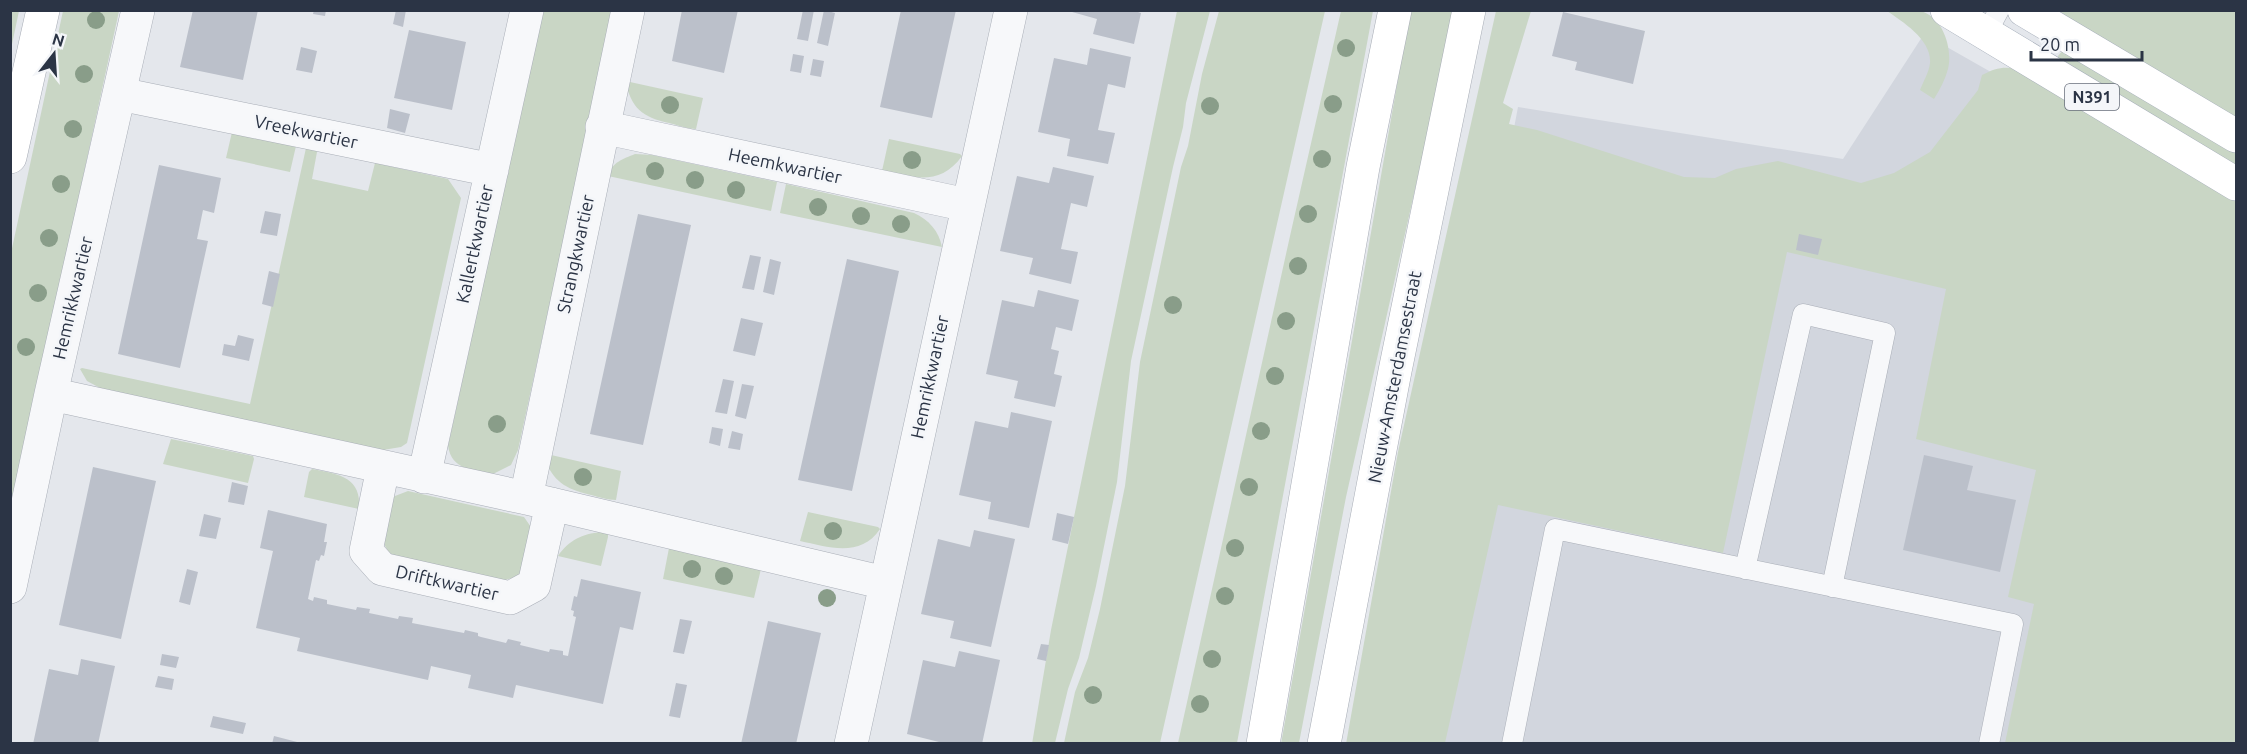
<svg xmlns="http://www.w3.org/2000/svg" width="2247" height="754" font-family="Ubuntu,sans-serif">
  <rect width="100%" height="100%" fill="#e4e7ec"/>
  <path fill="#d2d6de" d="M1924,34L2236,211V743L1397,744L1518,107L1843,159Z"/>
  <path fill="#c9d6c5" d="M11,10L19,11L11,49L10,11Z
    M63,11H119L11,510V253Z
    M543,11H613L518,450L511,465L493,474C472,470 452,470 448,446Z
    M1177,11H1210L1186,103L1183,127L1173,167L1131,361L1117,482L1096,586L1079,658L1068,689L1055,743L1032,744L1051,630Z
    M1219,11H1325L1160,743H1064L1075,692L1088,658L1100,609L1125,486L1140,362L1181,167L1188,146L1202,74Z
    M1341,11H1373L1237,743H1178L1290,236Z
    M1410,11H1455L1346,497L1299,743L1281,744Z
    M1496,11H1531L1503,103L1513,109L1509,124L1537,130L1684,177L1715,178L1736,169L1778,161L1861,183L1894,173L1930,152L1978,90L1982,75C1995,68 2004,66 2018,69L2236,199V743H2005L2034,604L2008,597L2036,470L1916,439L1946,289L1787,252L1723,553L1498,505L1445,743L1346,744L1398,452Z
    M1887,11C1897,11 1910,8 1920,11C1943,16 1953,49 1948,69C1945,80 1940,89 1934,99L1920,90C1923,82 1929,72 1930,63C1932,40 1903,22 1887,11Z
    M2060,11H2236V121L2066,17Z
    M2063,50L2236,151V170L2058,60V56Z
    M630,82L703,98L696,129C689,129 680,126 673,124C646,118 633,112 626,84Z
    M232,132L296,146L290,172L226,158Z
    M889,139L960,154L962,156C940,187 913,177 882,171Z
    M306,148L316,150L317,152L312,179L368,191L375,163L448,179L461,198L407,443L401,447L383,450L100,388L87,381L80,369L82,368L250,404Z
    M635,154L652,155L777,182L771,211L608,176C612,162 623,159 635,154Z
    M786,184L914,213C929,220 939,231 942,247L780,213Z
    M171,439L253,456L254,459L248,483L163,464Z
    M551,455L621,471L616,500C608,500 599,497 591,495C570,490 555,484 546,462Z
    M312,469C337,474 362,476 359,509L304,497L309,472Z
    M408,491L524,517L533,530L519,576L505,580L398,558L389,553L384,544L390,501L395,496Z
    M808,512L878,527L880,529C861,558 828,547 800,541Z
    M601,532L608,534V537L601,566L558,556C569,540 582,534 601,532Z
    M669,548L761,569L754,598L663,579Z"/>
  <path fill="#bbc0ca" d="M193,10H258L243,80L180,67Z
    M314,10H326L325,16L313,14Z
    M396,10H406L403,27L393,24Z
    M682,10H738L724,73L672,61Z
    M803,10H814L808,41L797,39Z
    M824,10L835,13L828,46L817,43Z
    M901,10H956L932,118L880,107Z
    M1065,10H1132L1141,13L1134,44L1093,34L1097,19Z
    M1563,12L1645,31L1633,84L1575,70L1577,62L1552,56Z
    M409,30L466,42L452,110L394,98Z
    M301,47L317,51L312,73L296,70Z
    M1090,48L1131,57L1125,88L1108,84L1098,130L1115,133L1108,164L1067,156L1070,139L1038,132L1054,58L1087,65Z
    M793,54L804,56L801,73L790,71Z
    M813,59L824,61L821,77L810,75Z
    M390,109L410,114L405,133L387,128Z
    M159,165L221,178L214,213L203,210L197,239L208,241L180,368L118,354Z
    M1053,167L1094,176L1087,207L1071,203L1061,249L1078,252L1071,284L1029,274L1033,258L1000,251L1017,176L1049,183Z
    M265,211L281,214L277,236L260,233Z
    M638,214L691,225L643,445L590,434Z
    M1799,234L1822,239L1818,255L1796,250Z
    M750,255L761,257L754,290L742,288Z
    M770,259L781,262L774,295L763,292Z
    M847,259L899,271L852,491L798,480Z
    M269,271L280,274L273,307L262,304Z
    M1038,290L1079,300L1072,331L1056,327L1051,349L1059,351L1054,374L1062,376L1055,407L1014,398L1018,381L986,374L1002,300L1034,307Z
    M741,318L763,323L755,356L733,351Z
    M238,335L254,339L249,361L222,355L224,344L235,346Z
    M723,379L734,381L727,414L715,412Z
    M742,384L754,386L746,419L735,416Z
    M1011,412L1052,421L1029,528L988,519L991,502L959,495L975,421L1008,428Z
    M712,427L723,429L720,446L709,443Z
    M732,431L743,434L740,450L728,448Z
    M1924,455L1973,466L1967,490L2016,500L2000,572L1903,550Z
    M93,467L156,481L121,639L59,625Z
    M232,482L248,486L244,505L228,502Z
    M268,510L327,524L324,542H327L324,556L321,555L319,561L316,560L308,599L313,601L314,597L327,600V604L356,610L357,607L370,609L369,613L398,619L399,616L413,618L412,623L464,633L465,630L478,633V636L481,637L506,643L508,639L521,642L520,645L549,652L550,649L563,651V655L568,656L576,617L573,616L574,611L571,610L574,596L577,597L581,579L641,592L633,630L620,627L603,704L516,685L513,698L468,688L471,675L431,666L428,680L342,661L297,651L300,638L256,628L273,551L260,548Z
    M1057,513L1074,517L1068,544L1052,540Z
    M204,514L221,518L216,539L199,536Z
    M974,530L1015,539L991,647L950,638L954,621L921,614L938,539L970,547Z
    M187,569L198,572L190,605L179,602Z
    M680,619L692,621L684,654L673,652Z
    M768,621L821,633L796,744H741Z
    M1041,644L1049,645L1046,661L1037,659Z
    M959,651L1000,660L982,744H939V742L907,734L923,660L955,667Z
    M162,654L179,657L176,668L160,665Z
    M81,659L115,666L98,744H33L49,669L78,675Z
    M158,676L174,679L172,690L155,687Z
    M676,683L687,685L680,718L669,716Z
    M213,716L246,723L243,734L210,727Z
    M274,736L301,743V744H272Z"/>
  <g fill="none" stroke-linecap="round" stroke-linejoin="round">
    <defs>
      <path id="lane" d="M1986,34L1999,10
        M1745,569L1803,314L1885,333L1832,587
        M1512,744L1555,529L2013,624L1989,744"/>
      <path id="street" d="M120,94L492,170
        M602,127L967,205
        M51,394L526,498L885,583
        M383,468L366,551L382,569L510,598L534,585L552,504
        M424,477L527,10
        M526,498L628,10
        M10,587L51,394L138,10
        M851,744L1011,10"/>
      <path id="secondary" d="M10,157L43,10
        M1263,744L1363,167L1395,10
        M1324,744L1395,371L1469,10"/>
      <path id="primary" d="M1947,10L2236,184
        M2024,10L2236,136"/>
    </defs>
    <use href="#lane" stroke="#a9aeb7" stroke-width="21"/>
    <use href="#street" stroke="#a9aeb7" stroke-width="34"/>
    <use href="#secondary" stroke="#a9aeb7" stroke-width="34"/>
    <use href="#primary" stroke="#a3abb8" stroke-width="34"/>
    <use href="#lane" stroke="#f7f8fa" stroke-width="20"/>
    <use href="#street" stroke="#f7f8fa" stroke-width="33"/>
    <use href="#secondary" stroke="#fff" stroke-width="33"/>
    <use href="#primary" stroke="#fff" stroke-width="33"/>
  </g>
  <g fill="#899d89">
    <circle cx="96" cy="20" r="9"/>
    <circle cx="1346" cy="48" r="9"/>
    <circle cx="84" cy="74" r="9"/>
    <circle cx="1333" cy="104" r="9"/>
    <circle cx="670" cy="105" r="9"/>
    <circle cx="1210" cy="106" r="9"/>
    <circle cx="73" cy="129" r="9"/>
    <circle cx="1322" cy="159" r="9"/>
    <circle cx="912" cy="160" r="9"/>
    <circle cx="655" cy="171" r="9"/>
    <circle cx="695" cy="180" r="9"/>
    <circle cx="61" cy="184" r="9"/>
    <circle cx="736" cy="190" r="9"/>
    <circle cx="818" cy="207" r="9"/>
    <circle cx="1308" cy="214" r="9"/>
    <circle cx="861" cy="216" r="9"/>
    <circle cx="901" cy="224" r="9"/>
    <circle cx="49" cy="238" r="9"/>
    <circle cx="1298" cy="266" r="9"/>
    <circle cx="38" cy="293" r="9"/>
    <circle cx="1173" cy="305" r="9"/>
    <circle cx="1286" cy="321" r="9"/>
    <circle cx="26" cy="347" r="9"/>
    <circle cx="1275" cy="376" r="9"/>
    <circle cx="497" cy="424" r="9"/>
    <circle cx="1261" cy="431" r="9"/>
    <circle cx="583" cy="477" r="9"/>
    <circle cx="1249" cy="487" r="9"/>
    <circle cx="833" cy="531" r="9"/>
    <circle cx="1235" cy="548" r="9"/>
    <circle cx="692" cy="569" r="9"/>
    <circle cx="724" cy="576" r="9"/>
    <circle cx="1225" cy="596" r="9"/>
    <circle cx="827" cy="598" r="9"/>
    <circle cx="1212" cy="659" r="9"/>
    <circle cx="1093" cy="695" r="9"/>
    <circle cx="1200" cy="704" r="9"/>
  </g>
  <g text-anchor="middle" stroke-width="5" stroke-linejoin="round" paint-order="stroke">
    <rect fill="#f4f6f9" stroke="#676e7b" stroke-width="1.5" x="2065" y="84" width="54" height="26" rx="4.5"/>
    <g font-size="16" font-weight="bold" fill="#2b3445">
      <text x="2092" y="103">N391</text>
    </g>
    <g font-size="18" fill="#2b3445" stroke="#f4f6f9">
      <text transform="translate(306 132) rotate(12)" y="6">Vreekwartier</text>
      <text transform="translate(785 166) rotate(12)" y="6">Heemkwartier</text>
      <text transform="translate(475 244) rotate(-78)" y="6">Kallertkwartier</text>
      <text transform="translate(576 254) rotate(-78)" y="6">Strangkwartier</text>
      <text transform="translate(73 298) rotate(-77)" y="6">Hemrikkwartier</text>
      <text transform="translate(930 377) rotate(-78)" y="6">Hemrikkwartier</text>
      <text transform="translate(1395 377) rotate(-79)" y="6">Nieuw-Amsterdamsestraat</text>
      <text transform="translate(447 583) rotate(13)" y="6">Driftkwartier</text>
    </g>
  </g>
  <rect width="2247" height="754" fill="none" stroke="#2b3445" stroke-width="24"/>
  <g transform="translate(54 54) rotate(17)" stroke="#f4f6f9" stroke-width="4.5" paint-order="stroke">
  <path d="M0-4.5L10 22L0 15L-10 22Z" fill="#2b3445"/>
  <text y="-9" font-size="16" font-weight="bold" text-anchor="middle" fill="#2b3445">N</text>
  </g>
  <path d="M2031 51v9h111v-9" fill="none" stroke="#2b3445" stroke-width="3"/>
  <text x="2040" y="51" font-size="18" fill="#2b3445" stroke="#f4f6f9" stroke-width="4.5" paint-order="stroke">20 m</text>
</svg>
